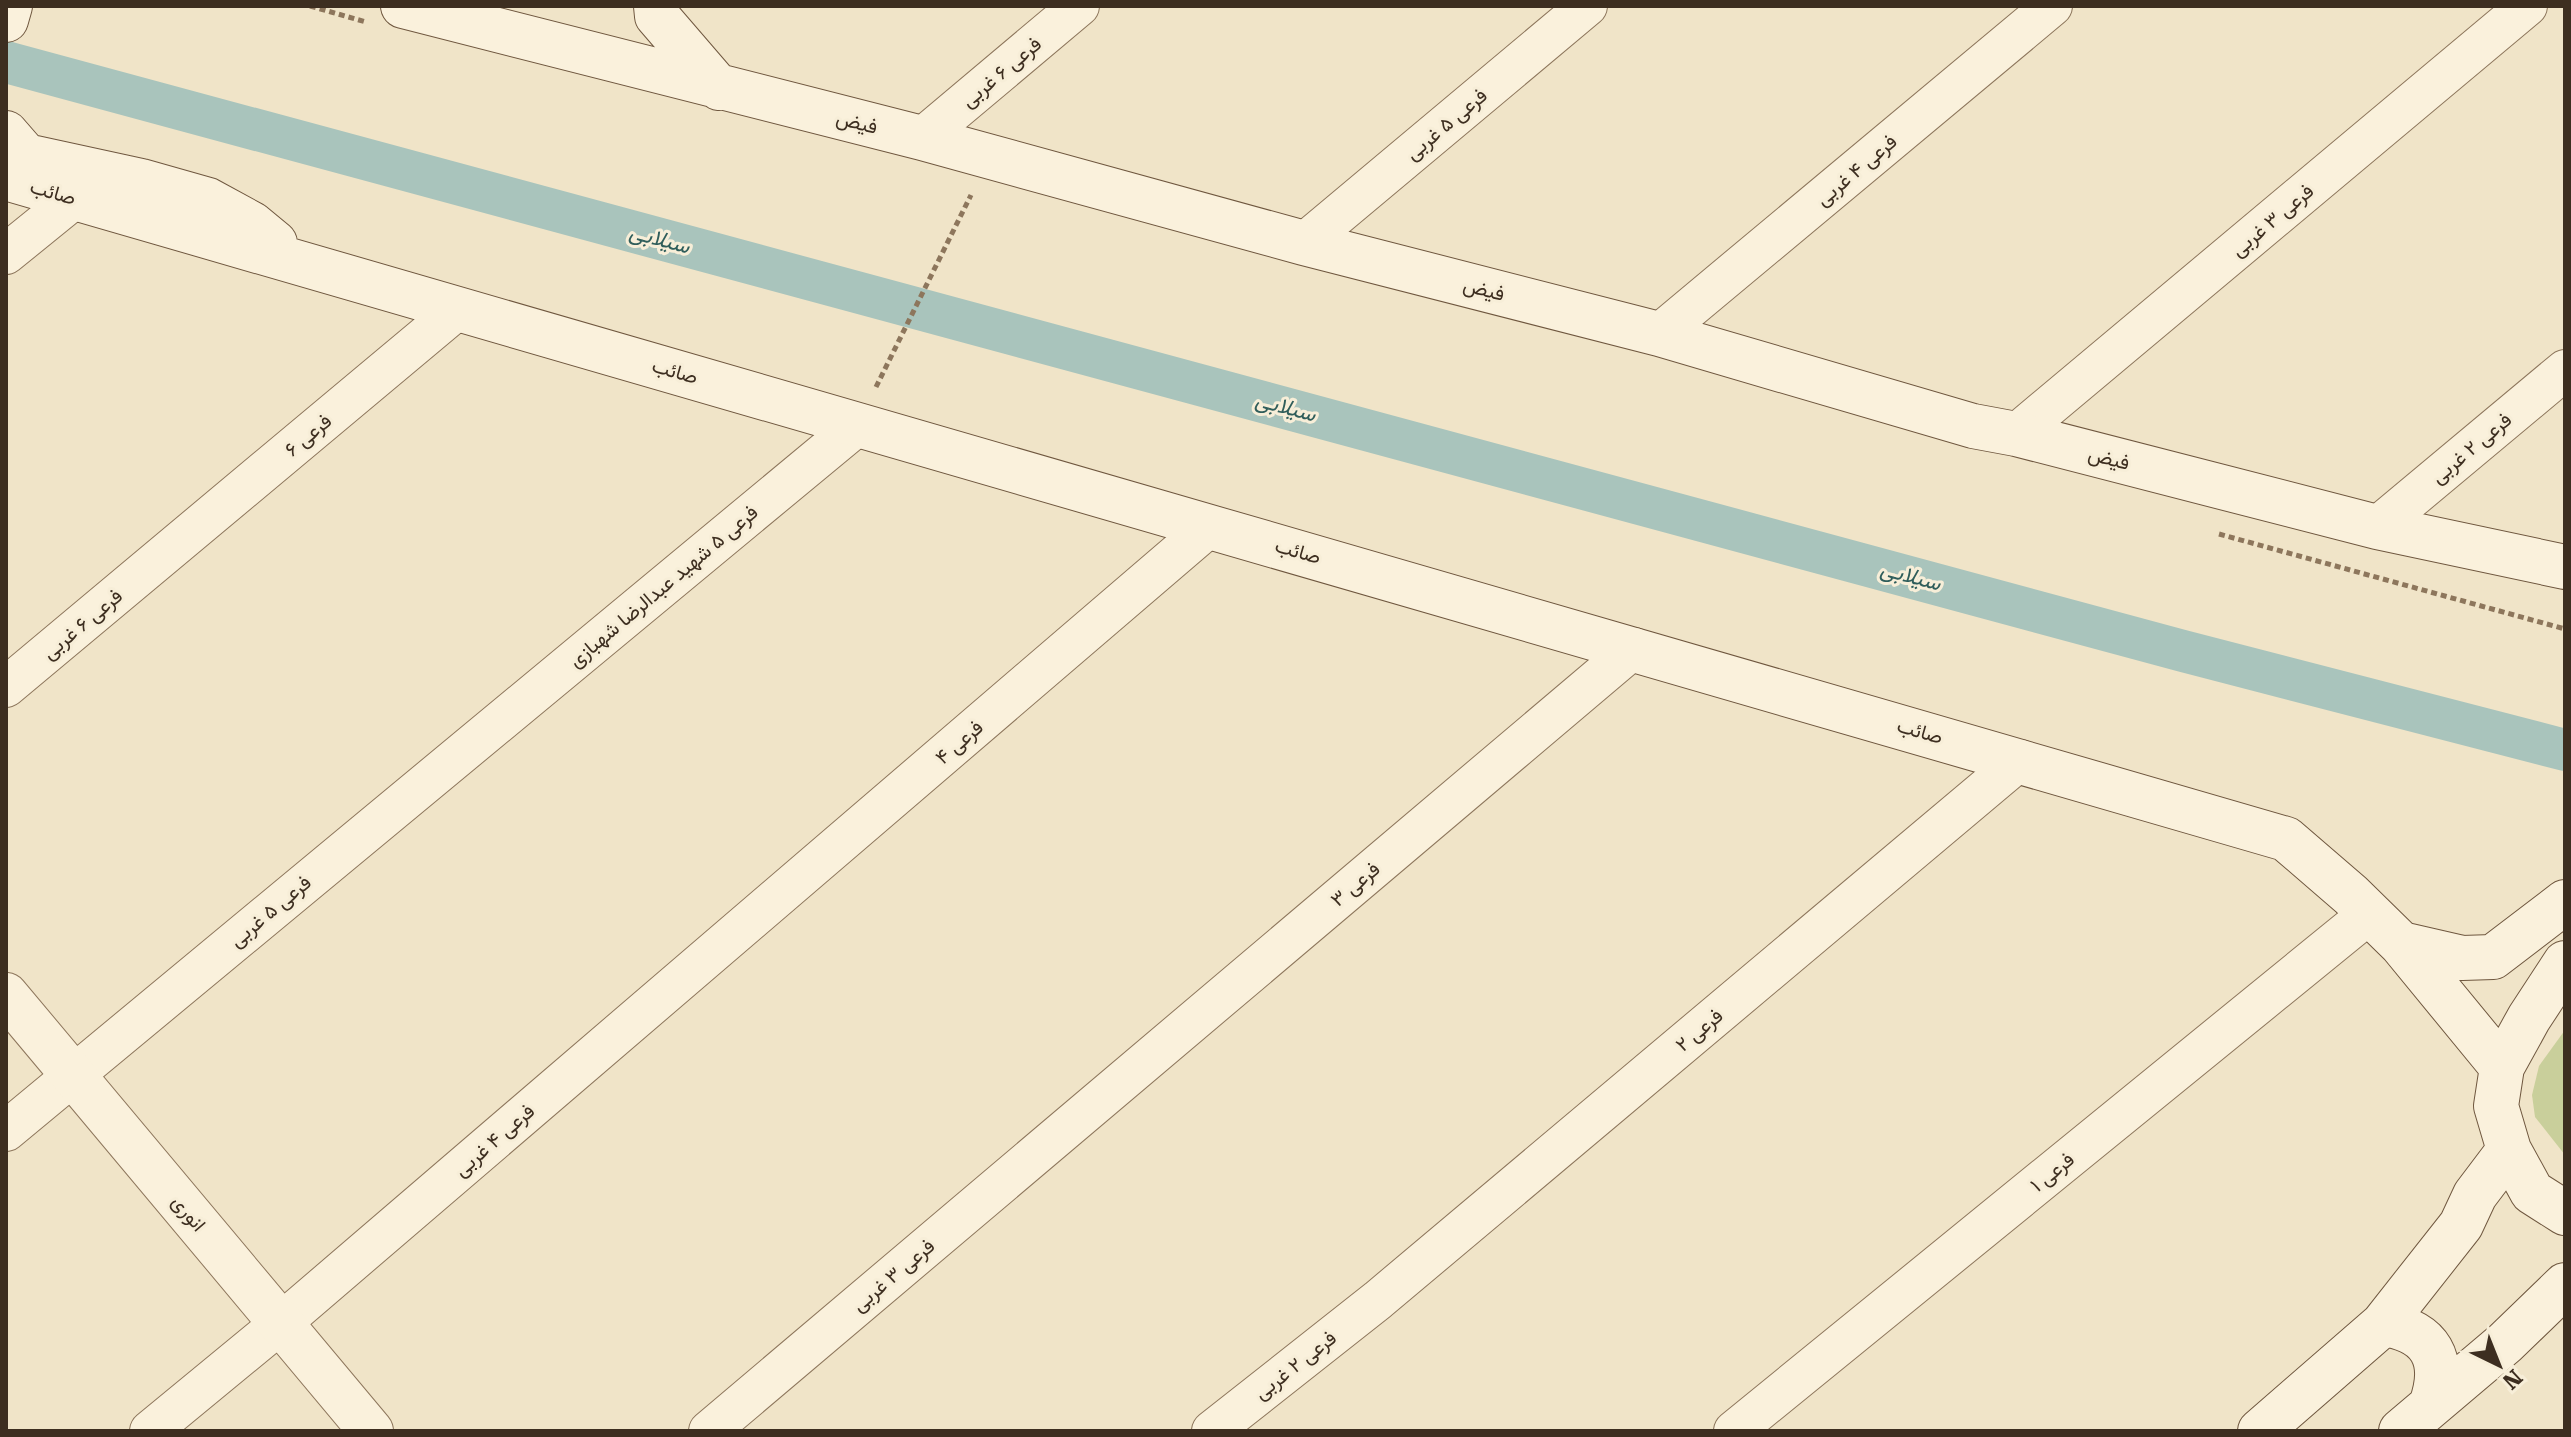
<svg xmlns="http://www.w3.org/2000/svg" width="2571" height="1437" font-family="'Roboto Serif',Vazirmatn,serif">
  <rect width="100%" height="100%" fill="#f0e4c8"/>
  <path fill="#c9cf9b" d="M2565,1030V1155L2535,1117L2532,1095L2539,1066Z"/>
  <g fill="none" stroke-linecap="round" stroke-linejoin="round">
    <path stroke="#a9c4bc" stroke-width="42" d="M6,62L2183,651L2565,750"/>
    <defs>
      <path id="minor" d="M922,138L1079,6
        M1304,243L1587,6
        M6,254L75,198
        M1659,334L2052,6
        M2016,434L2527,6
        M2377,527L2565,370
        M6,687L458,309
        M6,1131L859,424
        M150,1431L281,1323L1210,526
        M709,1431L1634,648
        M1212,1431L1378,1300L2020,760
        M1734,1431L2370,913"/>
      <path id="tertiary" d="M6,995L371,1431"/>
      <path id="secondary" d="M403,6L922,138L1304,243L1659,334L1973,426L2016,434L2377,527L2565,567
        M656,6L657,16L719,88
        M6,20L10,6
        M6,133L26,156L141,181L208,200L252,224L275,243
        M6,178L2286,839L2351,895L2401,944L2502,1067
        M2401,944L2462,958L2493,957L2565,902
        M2565,963L2529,1018L2502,1067L2496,1106L2509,1150L2532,1192L2565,1213
        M2383,1324C2431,1331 2447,1359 2431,1405
        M2260,1431L2383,1324L2461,1225L2475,1195L2509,1150
        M2401,1431L2505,1343L2565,1285"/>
    </defs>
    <use href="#minor" stroke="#8d765c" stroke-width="42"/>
    <use href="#tertiary" stroke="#8d765c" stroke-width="46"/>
    <use href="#secondary" stroke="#6f573f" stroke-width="46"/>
    <path stroke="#8d765c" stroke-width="5" stroke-dasharray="6 4" stroke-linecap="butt" d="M310,6L366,22
      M876,387L971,195
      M2219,534L2565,629"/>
    <use href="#minor" stroke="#faf1dc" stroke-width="40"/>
    <use href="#tertiary" stroke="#faf1dc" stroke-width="44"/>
    <use href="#secondary" stroke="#faf1dc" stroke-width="44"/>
  </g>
  <g text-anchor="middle" stroke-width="6" stroke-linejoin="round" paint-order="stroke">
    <g font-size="20" fill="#3d2e20" stroke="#f7eed8">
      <text transform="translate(1001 72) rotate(-40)" y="7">فرعی ۶ غربی</text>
      <text transform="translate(857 122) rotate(14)" y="7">فیض</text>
      <text transform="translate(1446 124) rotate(-40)" y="7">فرعی ۵ غربی</text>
      <text transform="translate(1856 170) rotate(-40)" y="7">فرعی ۴ غربی</text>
      <text transform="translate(53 192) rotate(16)" y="7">صائب</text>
      <text transform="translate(2272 220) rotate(-40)" y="7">فرعی ۳ غربی</text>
      <text transform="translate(1484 289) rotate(14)" y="7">فیض</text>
      <text transform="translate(675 371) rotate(16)" y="7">صائب</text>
      <text transform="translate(308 435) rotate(-40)" y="7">فرعی ۶</text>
      <text transform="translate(2471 448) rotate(-40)" y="7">فرعی ۲ غربی</text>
      <text transform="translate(2109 458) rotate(14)" y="7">فیض</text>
      <text transform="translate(1298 551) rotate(16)" y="7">صائب</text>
      <text transform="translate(663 586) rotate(-40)" y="7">فرعی ۵ شهید عبدالرضا شهبازی</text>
      <text transform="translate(82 624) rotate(-40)" y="7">فرعی ۶ غربی</text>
      <text transform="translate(1920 731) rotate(16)" y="7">صائب</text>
      <text transform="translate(959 742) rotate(-41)" y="7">فرعی ۴</text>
      <text transform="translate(1355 884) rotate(-40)" y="7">فرعی ۳</text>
      <text transform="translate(270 911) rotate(-40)" y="7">فرعی ۵ غربی</text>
      <text transform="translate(1699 1030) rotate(-40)" y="7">فرعی ۲</text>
      <text transform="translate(494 1140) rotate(-41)" y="7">فرعی ۴ غربی</text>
      <text transform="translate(2052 1172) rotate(-39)" y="7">فرعی ۱</text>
      <text transform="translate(189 1213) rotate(50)" y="7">انوری</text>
      <text transform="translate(893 1275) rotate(-40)" y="7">فرعی ۳ غربی</text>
      <text transform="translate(1295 1365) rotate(-38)" y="7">فرعی ۲ غربی</text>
    </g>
    <g font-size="22" font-style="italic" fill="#2f5d5a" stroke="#f7eed8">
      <text transform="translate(660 238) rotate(15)" y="8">سیلابی</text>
      <text transform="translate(1286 406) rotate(15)" y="8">سیلابی</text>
      <text transform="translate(1911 575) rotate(15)" y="8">سیلابی</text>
    </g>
  </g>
  <rect width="2571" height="1437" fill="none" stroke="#3d2e20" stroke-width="16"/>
  <g transform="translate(2499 1365) rotate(137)" stroke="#f7eed8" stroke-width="6" paint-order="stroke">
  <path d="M0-6L14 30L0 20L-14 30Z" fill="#3d2e20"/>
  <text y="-12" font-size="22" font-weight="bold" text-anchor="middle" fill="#3d2e20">N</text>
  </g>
</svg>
